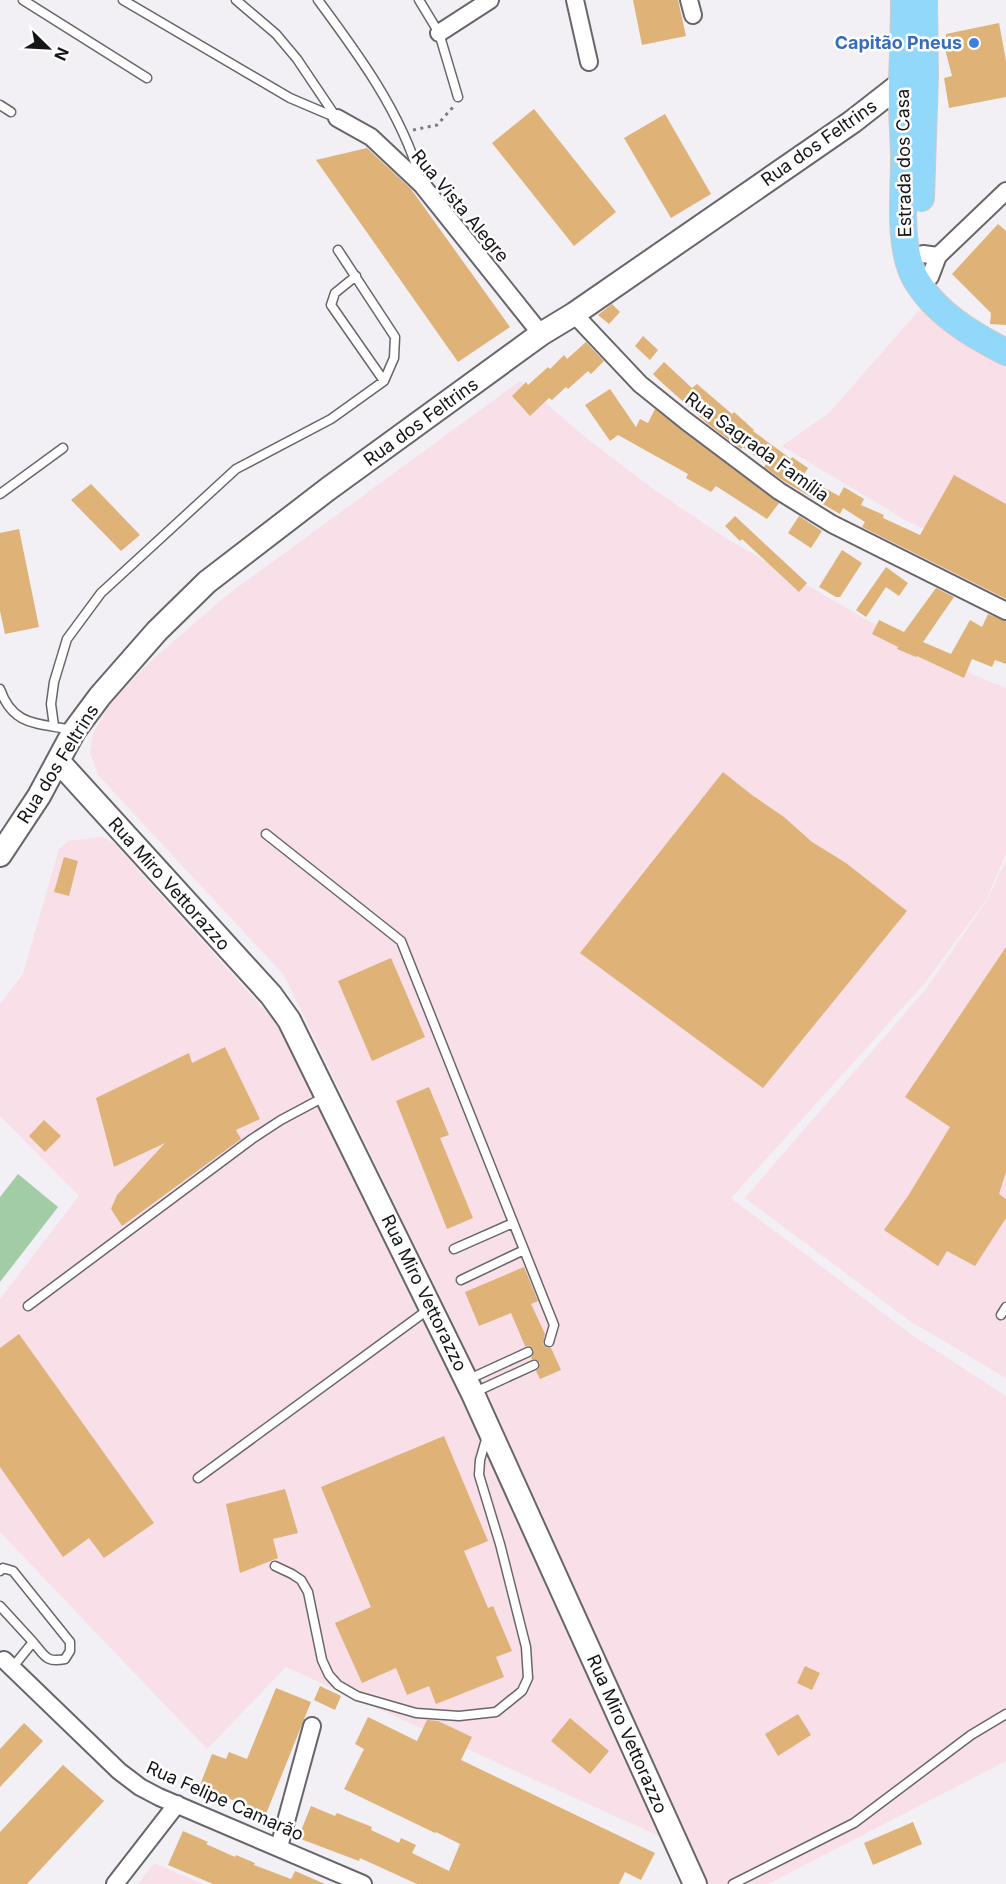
<svg xmlns="http://www.w3.org/2000/svg" width="1006" height="1884" font-family="Inter,sans-serif">
  <rect width="100%" height="100%" fill="#f2eff5"/>
  <path fill="#f8dfe8" d="M921,308L948,332L978,352L1006,363V568L907,521L782,446L829,413Z
    M520,381L586,438L653,489L724,537L879,627L974,675L1006,688V854L986,900L924,984L731,1198L912,1335L1006,1396V1761L768,1884H705L498,1417L284,975L98,775L90,752L93,733L112,701L152,660L226,596Z
    M102,837L113,842L276,1023L430,1325L670,1841L286,1667L207,1749L0,1532V1299L79,1196L0,1116V1004L23,974L59,849L69,841Z
    M1006,861V1378L910,1321L745,1198L926,989L987,900Z
    M154,1863L202,1884H138Z"/>
  <path fill="#a2cca6" d="M18,1174L58,1207L0,1282V1197Z"/>
  <path fill="#dfb278" d="M633,0H678L686,36L642,45Z
    M999,23L1006,61V97L949,108L944,78L952,76L946,53V34Z
    M534,109L616,212L574,246L492,143Z
    M665,114L711,194L671,218L624,138Z
    M367,148L411,189L510,327L458,362L316,160Z
    M998,224L1006,231V325L990,324L991,313L952,274Z
    M612,304L620,312L609,324L598,315Z
    M643,336L658,350L650,360L635,346Z
    M586,342L604,361L591,374L588,371L568,389L566,387L552,400L549,398L530,416L512,396L526,382L528,385L548,367L550,369L564,355L567,359Z
    M664,362L692,388L697,384L732,414L734,412L743,420L754,430L753,431L791,459L792,457L808,468L803,476L839,496L844,487L864,499L861,505L884,515L883,518L920,535L954,475L1006,504V599L862,527L865,522L843,508L840,514L785,482L764,467L766,464L743,447L741,449L709,425L659,380L653,374Z
    M610,389L636,427L640,419L648,423L655,409L779,503L767,519L716,486L711,492L686,478L688,474L618,435L610,441L585,405Z
    M91,484L140,535L121,551L71,500Z
    M735,516L807,583L799,592L742,539L740,541L725,526Z
    M799,516L822,531L811,548L788,533Z
    M19,529L39,627L5,634L0,611V533Z
    M842,550L862,563L840,597H836L819,587Z
    M886,567L908,583L899,596L886,587L866,617L856,610Z
    M936,588L954,597L923,642L951,654L970,620L982,627L988,614L1006,621V664L995,660L992,667L972,659L964,678L917,656L916,657L897,649L898,647L872,634L879,620L904,632Z
    M723,772L752,795L784,817L812,842L846,863L907,911L763,1088L580,953Z
    M64,857L78,861L69,896L54,892Z
    M1006,947V1172L999,1194L1006,1199V1218L975,1266L947,1251L938,1266L884,1230L908,1196L950,1127L905,1097Z
    M391,958L425,1037L372,1061L338,981Z
    M225,1047L260,1119L236,1130L241,1139L122,1226L111,1209L117,1195L165,1143L114,1167L96,1098L189,1053L192,1063Z
    M429,1087L449,1135L440,1138L473,1218L447,1229L396,1101Z
    M44,1120L61,1136L45,1152L29,1136Z
    M524,1267L538,1301L531,1304L545,1334L543,1344L547,1348H551L561,1370L540,1379L536,1371L539,1368L540,1363L537,1360L531,1359L534,1350L531,1347L525,1346L511,1313L479,1326L465,1292Z
    M19,1334L154,1523L104,1558L89,1538L63,1557L0,1467V1348Z
    M444,1436L488,1541L464,1551L488,1608L493,1606L512,1651L496,1657L504,1677L436,1704L429,1686L407,1695L396,1668L362,1683L335,1623L371,1607L321,1487Z
    M285,1489L298,1533L273,1539L278,1558L240,1573L226,1504Z
    M805,1666L820,1673L812,1690L797,1683Z
    M320,1686L341,1696L335,1710L314,1700Z
    M276,1688L311,1702L266,1814L225,1797L223,1803L197,1793L212,1754L226,1759L229,1752L247,1759Z
    M798,1714L811,1735L778,1756L765,1734Z
    M368,1717L417,1741L427,1720L438,1721L472,1737L461,1760L655,1853L641,1880L625,1872L619,1884H417L360,1858L359,1861L298,1838L311,1806L335,1816L337,1813L372,1827L371,1830L399,1843L401,1838L416,1845L412,1853L449,1871L460,1844L436,1832L435,1833L344,1789L364,1749L355,1744Z
    M570,1718L609,1751L590,1774L551,1741Z
    M24,1723L43,1741L0,1787V1749Z
    M63,1765L104,1801L27,1884H0V1832Z
    M913,1822L922,1844L873,1865L864,1843Z
    M183,1831L208,1842L206,1844L235,1857L236,1855L255,1863L254,1865L291,1879L295,1871L325,1884H213L168,1865Z"/>
  <g fill="none" stroke-linecap="round" stroke-linejoin="round">
    <defs>
      <path id="lane" d="M23,0L147,78
        M123,0L290,98L337,118
        M236,0L276,34L297,59L336,117
        M318,0C358,54 401,112 420,178
        M419,0L439,33L458,97
        M0,105L11,112
        M356,276L335,293L331,305L384,381
        M0,494L63,448
        M0,689C13,727 39,723 72,730
        M54,726L51,704L54,682L67,639L101,593L236,469L331,419L384,381L394,358L395,337L338,250
        M266,834L401,941L554,1325L549,1342
        M454,1249L513,1223
        M461,1280L524,1250
        M28,1306L252,1139L281,1120L326,1096
        M1001,1315L1006,1307
        M467,1380L528,1352
        M473,1393L534,1365
        M198,1478L429,1309
        M275,1566L292,1574L301,1580L308,1592L322,1660L329,1675L338,1685L357,1696L416,1713L459,1716L496,1712L522,1691L528,1678L526,1647L500,1544L479,1475L480,1460L487,1436
        M0,1571L3,1568L13,1571L70,1642V1651L65,1659C46,1663 45,1656 33,1642L12,1668
        M0,1606L33,1642
        M733,1884L854,1823L971,1735L1006,1714"/>
      <path id="street" d="M575,0L589,62
        M689,0L693,15
        M439,33L490,0
        M337,118L371,137L422,185L541,334
        M923,254L938,256
        M930,277L938,256L1006,191
        M574,314L640,384L686,421L779,491L832,524L1006,611
        M4,1660L119,1771L140,1787L159,1797L363,1884
        M279,1847L312,1726
        M115,1884L177,1804"/>
      <path id="secondary" d="M59,762L271,995L289,1020L473,1394L695,1884
        M0,855L39,796L74,731L100,696L157,631L207,582L328,489L541,334L574,314L852,122L902,83L914,79"/>
      <path id="primary" d="M904,0C904,28 903,55 902,82C901,108 904,134 904,160C904,195 898,246 915,278C934,312 972,335 1006,352
        M921,198L925,76L924,0"/>
    </defs>
    <use href="#lane" stroke="#69666b" stroke-width="11"/>
    <use href="#street" stroke="#69666b" stroke-width="20"/>
    <use href="#secondary" stroke="#69666b" stroke-width="26"/>
    <use href="#primary" stroke="#cccbcc" stroke-width="28"/>
    <path stroke="#7d7b7f" stroke-width="3" stroke-dasharray="3 4.5" stroke-linecap="butt" d="M413,130L437,125L454,106"/>
    <use href="#lane" stroke="#fff" stroke-width="8"/>
    <use href="#street" stroke="#fff" stroke-width="16"/>
    <use href="#secondary" stroke="#fff" stroke-width="22"/>
    <use href="#primary" stroke="#91d8fb" stroke-width="26"/>
  </g>
  <circle fill="#3f7fe0" stroke="#fefdfe" stroke-width="2" cx="974" cy="43" r="6"/>
  <g text-anchor="middle" stroke-width="5" stroke-linejoin="round" paint-order="stroke">
    <g font-size="18" font-weight="bold" fill="#366cbe" stroke="#fefdfe" text-anchor="end">
      <text x="962" y="49">Capitão Pneus</text>
    </g>
    <g font-size="18" fill="#151416" stroke="#fefdfe">
      <text transform="translate(819 143) rotate(-35)" y="6">Rua dos Feltrins</text>
      <text transform="translate(904 163) rotate(-91)" y="6">Estrada dos Casa</text>
      <text transform="translate(460 206) rotate(50)" y="6">Rua Vista Alegre</text>
      <text transform="translate(421 422) rotate(-36)" y="6">Rua dos Feltrins</text>
      <text transform="translate(757 447) rotate(36)" y="6">Rua Sagrada Família</text>
      <text transform="translate(58 764) rotate(-58)" y="6">Rua dos Feltrins</text>
      <text transform="translate(169 884) rotate(48)" y="6">Rua Miro Vettorazzo</text>
      <text transform="translate(424 1293) rotate(64)" y="6">Rua Miro Vettorazzo</text>
      <text transform="translate(627 1734) rotate(66)" y="6">Rua Miro Vettorazzo</text>
      <text transform="translate(225 1801) rotate(24)" y="6">Rua Felipe Camarão</text>
    </g>
  </g>
  <g transform="translate(48 48) rotate(114)" stroke="#fefdfe" stroke-width="4.5" paint-order="stroke">
  <path d="M0-4.5L10 22L0 15L-10 22Z" fill="#151416"/>
  <text y="-9" font-size="16" font-weight="bold" text-anchor="middle" fill="#151416">N</text>
  </g>
</svg>
